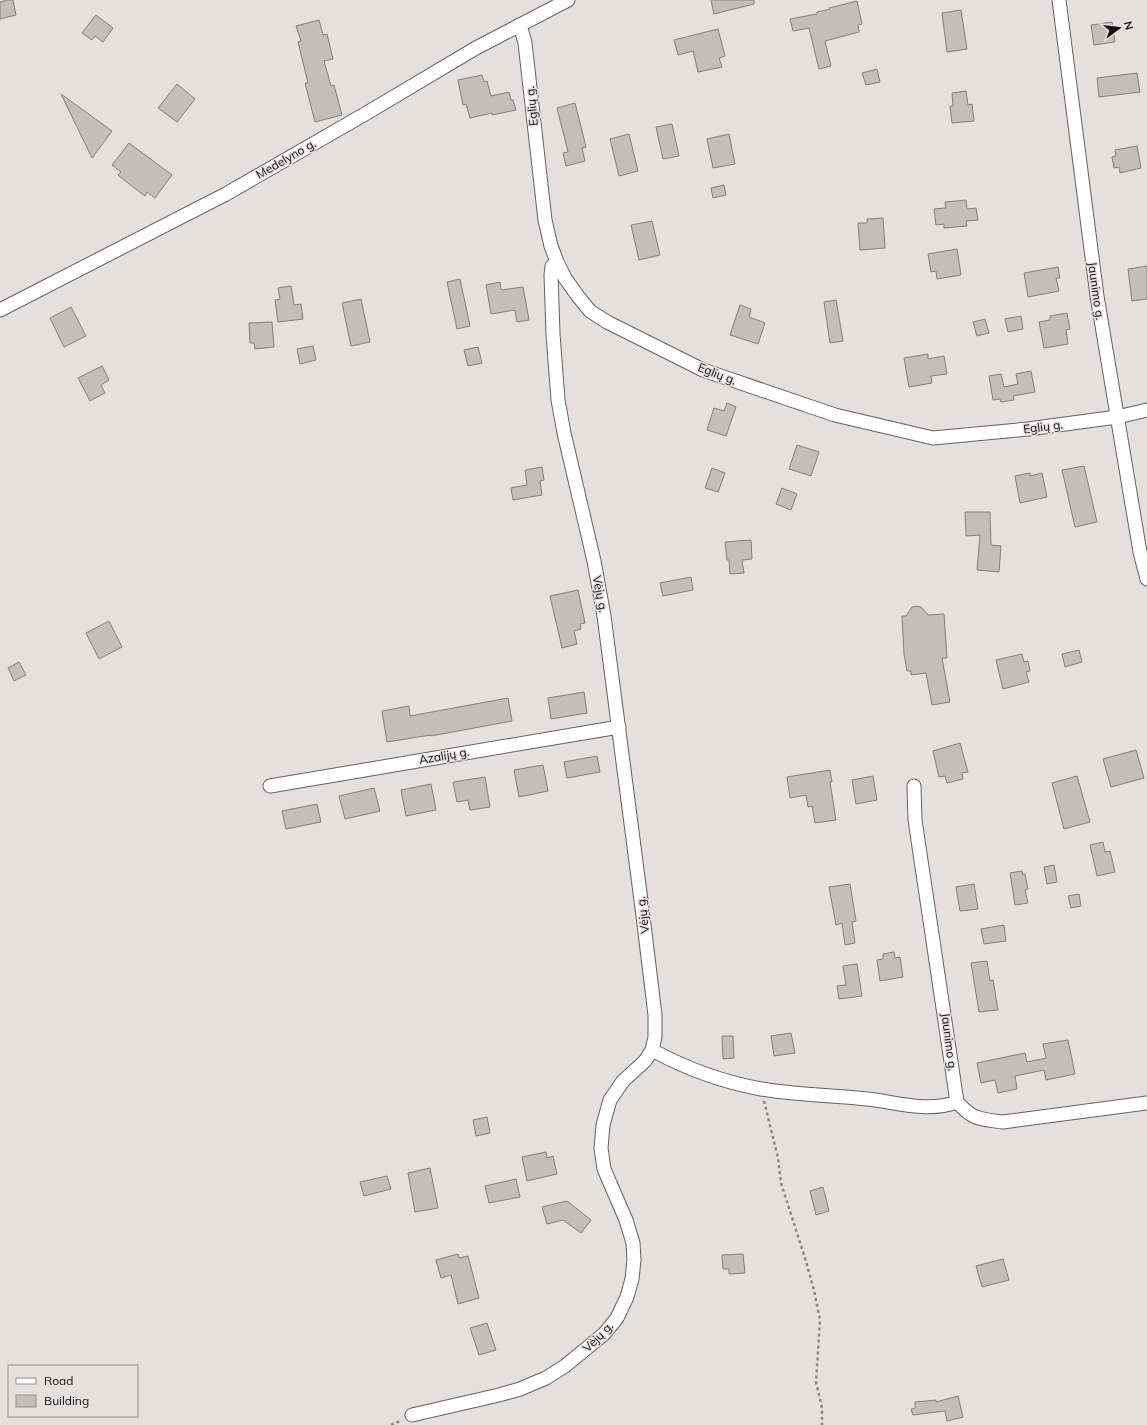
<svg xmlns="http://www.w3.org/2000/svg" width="1147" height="1425" font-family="Mulish,sans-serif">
  <rect width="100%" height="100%" fill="#e4e0e0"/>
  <path fill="#c2bebe" stroke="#817e7e" d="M7,0H13L16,15L0,19V2Z
    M711,0H754V4L714,14Z
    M857,1L862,24L858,25L859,32L825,41L831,66L819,69L809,28L793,31L790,19L817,14V12L830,9L829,8Z
    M961,10L967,49L947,52L942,13Z
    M96,15L113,28L103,42L95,36L92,40L82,33Z
    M319,20L323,35L327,34L333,59L324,61L331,86L334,85L342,115L315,122L305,83H308L298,42L301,41L296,26Z
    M1112,22L1115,42L1094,45L1091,25Z
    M718,29L725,56L719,58L722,67L698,72L693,51L678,55L674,40Z
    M877,69L880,82L866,85L862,73Z
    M1137,73L1140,92L1099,97L1097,78Z
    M482,75L484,82L487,81L491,96L509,92L511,100H513L516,110L492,115V113L470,118L466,104L463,105L458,80Z
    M177,84L195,99L177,122L158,108Z
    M966,91L968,105L972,104L974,121L952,123L950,106H953L952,93Z
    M61,94L112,131L92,158Z
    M575,103L586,147L582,148L585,161L566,166L563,153L568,152L557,108Z
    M672,124L679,156L663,159L656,127Z
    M629,134L638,171L619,176L610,139Z
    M729,134L735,164L713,168L707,139Z
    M129,143L172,175L155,198L147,192L145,196L133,187L118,175L121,172L112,165Z
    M1137,146L1141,168L1120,173L1119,167L1114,168L1112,157L1116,156L1115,150Z
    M724,185L726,195L713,198L711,188Z
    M966,200L967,209L976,208L978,220L966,221L967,226L944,228V224L936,225L934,209L946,208L945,202Z
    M883,218L885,248L860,250L858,223H867V219Z
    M652,221L660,255L639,260L631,225Z
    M957,249L961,275L937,279L936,271L931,272L928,254Z
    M1147,266V299L1132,301L1128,269Z
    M1058,267L1060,278H1056L1059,291L1028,297L1024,273Z
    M460,279L470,326L457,329L447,282Z
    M500,282L501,290L523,287L529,320L517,322L515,310L491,314L486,285Z
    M291,286L294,305L301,304L303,319L278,322L275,300L280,299L278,288Z
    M361,299L370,342L351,346L342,303Z
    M836,300L843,341L830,343L824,302Z
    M740,305L751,309L749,317L765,323L758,344L730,335Z
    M71,307L86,336L64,347L50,318Z
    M1067,313L1070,329L1066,330L1068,344L1044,348L1039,322L1050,320V316Z
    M1021,316L1023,329L1008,332L1005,319Z
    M985,319L989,333L977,336L973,322Z
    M272,322L274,347L255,349L254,343H250L249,323Z
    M313,346L316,360L300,364L297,349Z
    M478,347L482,363L468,366L464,350Z
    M928,354V359L944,356L947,374L931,376L932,383L909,387L904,358Z
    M102,366L109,380L101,385L105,393L90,401L78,378Z
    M1031,371L1035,392L1013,396L1014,400L1001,402L1000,399L993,400L989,376L1001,374L1004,387L1018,384L1016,374Z
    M727,403L736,407L726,436L707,430L714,408L724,411Z
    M797,445L819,452L811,476L789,469Z
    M1084,466L1097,522L1075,527L1062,470Z
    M542,467L544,480L540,481L542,495L513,500L511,488L527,485L525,470Z
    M712,468L725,473L718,492L705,488Z
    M1030,473V476L1042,473L1047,497L1020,503L1015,476Z
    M782,488L797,494L791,510L776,504Z
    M965,512H990L991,545L1001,546L999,572L977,570L980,535L966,536Z
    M751,540L752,559L742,560L744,573L730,574L729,560H727L725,542Z
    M691,577L693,590L663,596L660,583Z
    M578,590L585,623L580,624L581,629L574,631L577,644L562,648L550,596Z
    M916,606L921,607L928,615L944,614L947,658H942L950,702L932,705L926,673L911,675V671H907L904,654L902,616H906L912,607Z
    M109,621L122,647L99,659L86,633Z
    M1079,650L1082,662L1065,667L1062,654Z
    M1022,654L1024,662L1028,661L1030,671L1026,672L1029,682L1003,689L996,660Z
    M19,662L26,675L14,681L8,668Z
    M584,692L587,713L551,719L548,698Z
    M508,698L512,721L431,736V735L387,742L382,711L409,706L410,716Z
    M960,743L968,772L962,773L963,779L947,783L945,776L939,777L933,751Z
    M1136,750L1144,778L1111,787L1103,759Z
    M597,756L600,772L567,778L564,762Z
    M543,765L548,791L519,797L514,770Z
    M830,770L832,782H830L836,820L815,823L812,806L808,807L806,795L790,798L787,777Z
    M873,776L877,800L856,804L852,780Z
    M1077,776L1090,822L1064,829L1052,783Z
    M485,777L490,807L470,810L468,800L457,802L453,782Z
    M431,784L436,810L406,816L401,790Z
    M374,788L380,811L345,819L339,796Z
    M317,804L321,822L286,829L282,811Z
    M1103,842L1105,852L1110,851L1115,872L1097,876L1090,845Z
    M1054,865L1057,882L1047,884L1044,867Z
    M1022,871L1023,875L1025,874L1028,889L1025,890L1028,903L1015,905L1010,873Z
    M850,884L856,921L852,922L855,943L845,945L842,923L836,925L829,887Z
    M974,884L978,909L960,911L956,887Z
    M1079,894L1081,906L1071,908L1068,896Z
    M1004,925L1006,941L984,944L981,929Z
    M894,952L895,958L900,957L903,977L880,981L877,960L883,959V954Z
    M987,961L990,981L993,980L998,1010L979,1012L971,963Z
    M857,964L862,996L839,999L837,986L846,985L843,966Z
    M791,1033L795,1053L774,1056L771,1036Z
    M722,1036H733L734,1058L723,1059Z
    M1068,1040L1075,1074L1046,1080L1044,1070L1015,1076L1017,1089L998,1093L995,1080L981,1083L977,1063L1025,1053L1027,1062L1046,1058L1043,1044Z
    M487,1117L490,1133L476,1136L473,1120Z
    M546,1152L547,1158L553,1156L557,1174L527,1181L522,1157Z
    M430,1168L438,1208L415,1212L408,1173Z
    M387,1176L391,1189L364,1196L360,1182Z
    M516,1179L520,1197L489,1203L485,1186Z
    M823,1187L829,1211L816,1215L810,1191Z
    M567,1201L591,1220L581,1233L563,1220L547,1224L542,1207Z
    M458,1254L459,1258L468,1256L479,1298L458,1304L451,1275L441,1278L436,1260Z
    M743,1254L745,1273L729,1274V1269H723L722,1255Z
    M1003,1259L1009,1280L982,1287L976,1266Z
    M487,1323L496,1350L479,1355L470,1328Z
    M958,1396L963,1417L947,1421L945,1411L913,1415L911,1409L915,1408V1402L936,1400V1402Z"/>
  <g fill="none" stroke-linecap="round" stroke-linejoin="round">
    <defs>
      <path id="minor" d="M1059,0L1097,296L1140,552L1147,579
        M519,25L522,32L525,43L545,220L551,246L557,262L565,278L577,295L590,311L607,322L703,370L835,415L933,438L1028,429L1117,417L1147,410
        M0,310L226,194L365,114L476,48L568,0
        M270,786L619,727
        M914,786L915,820L957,1102C973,1120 980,1119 1003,1122L1147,1103
        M652,1050C685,1068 723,1082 761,1089C796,1095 832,1095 867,1099C897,1102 927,1113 957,1102
        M412,1415L499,1395L520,1389L546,1378L565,1366L604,1334L617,1318L627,1297L632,1279L634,1260L633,1243L626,1220L604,1169L601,1148L603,1125L610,1100L623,1081L645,1061L652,1050L655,1037V1015L642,908L604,616L594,561L564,433L558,400L553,334L551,275L552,266L557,262"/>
    </defs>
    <use href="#minor" stroke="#646161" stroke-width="15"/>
    <path stroke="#888686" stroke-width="2.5" stroke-dasharray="3 3" stroke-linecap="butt" d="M764,1101L778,1158L781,1183L805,1258L814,1290L820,1320L816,1382L822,1408V1425
      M391,1425L402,1420"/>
    <use href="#minor" stroke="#fff" stroke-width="13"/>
  </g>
  <g text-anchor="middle" stroke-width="3" stroke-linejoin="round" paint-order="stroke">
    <g font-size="12" fill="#121111" stroke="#e4e0e0">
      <text transform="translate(532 106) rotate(-96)" y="4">Eglių g.</text>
      <text transform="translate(286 159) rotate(-30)" y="4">Medelyno g.</text>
      <text transform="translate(1096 291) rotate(82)" y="4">Jaunimo g.</text>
      <text transform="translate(717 374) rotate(21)" y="4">Eglių g.</text>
      <text transform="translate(1043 427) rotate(-7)" y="4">Eglių g.</text>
      <text transform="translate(600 594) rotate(79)" y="4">Vėjų g.</text>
      <text transform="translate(444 756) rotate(-10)" y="4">Azalijų g.</text>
      <text transform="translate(643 915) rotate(-97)" y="4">Vėjų g.</text>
      <text transform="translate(949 1042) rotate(83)" y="4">Jaunimo g.</text>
      <text transform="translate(598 1337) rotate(-45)" y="4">Vėjų g.</text>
    </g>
  </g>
  <rect x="8" y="1365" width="130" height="52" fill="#e4e0e0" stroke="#908d8d"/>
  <rect x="16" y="1378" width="20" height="6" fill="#ffffff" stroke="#908d8d"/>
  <text x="44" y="1385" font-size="12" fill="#121111">Road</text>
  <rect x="16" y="1395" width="20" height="12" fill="#c2bebe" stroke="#908d8d"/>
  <text x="44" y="1405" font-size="12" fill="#121111">Building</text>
  <g transform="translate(1119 28) rotate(75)" stroke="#e4e0e0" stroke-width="3" paint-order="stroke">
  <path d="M0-3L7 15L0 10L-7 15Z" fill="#121111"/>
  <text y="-6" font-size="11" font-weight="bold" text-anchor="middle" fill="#121111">N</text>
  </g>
</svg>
